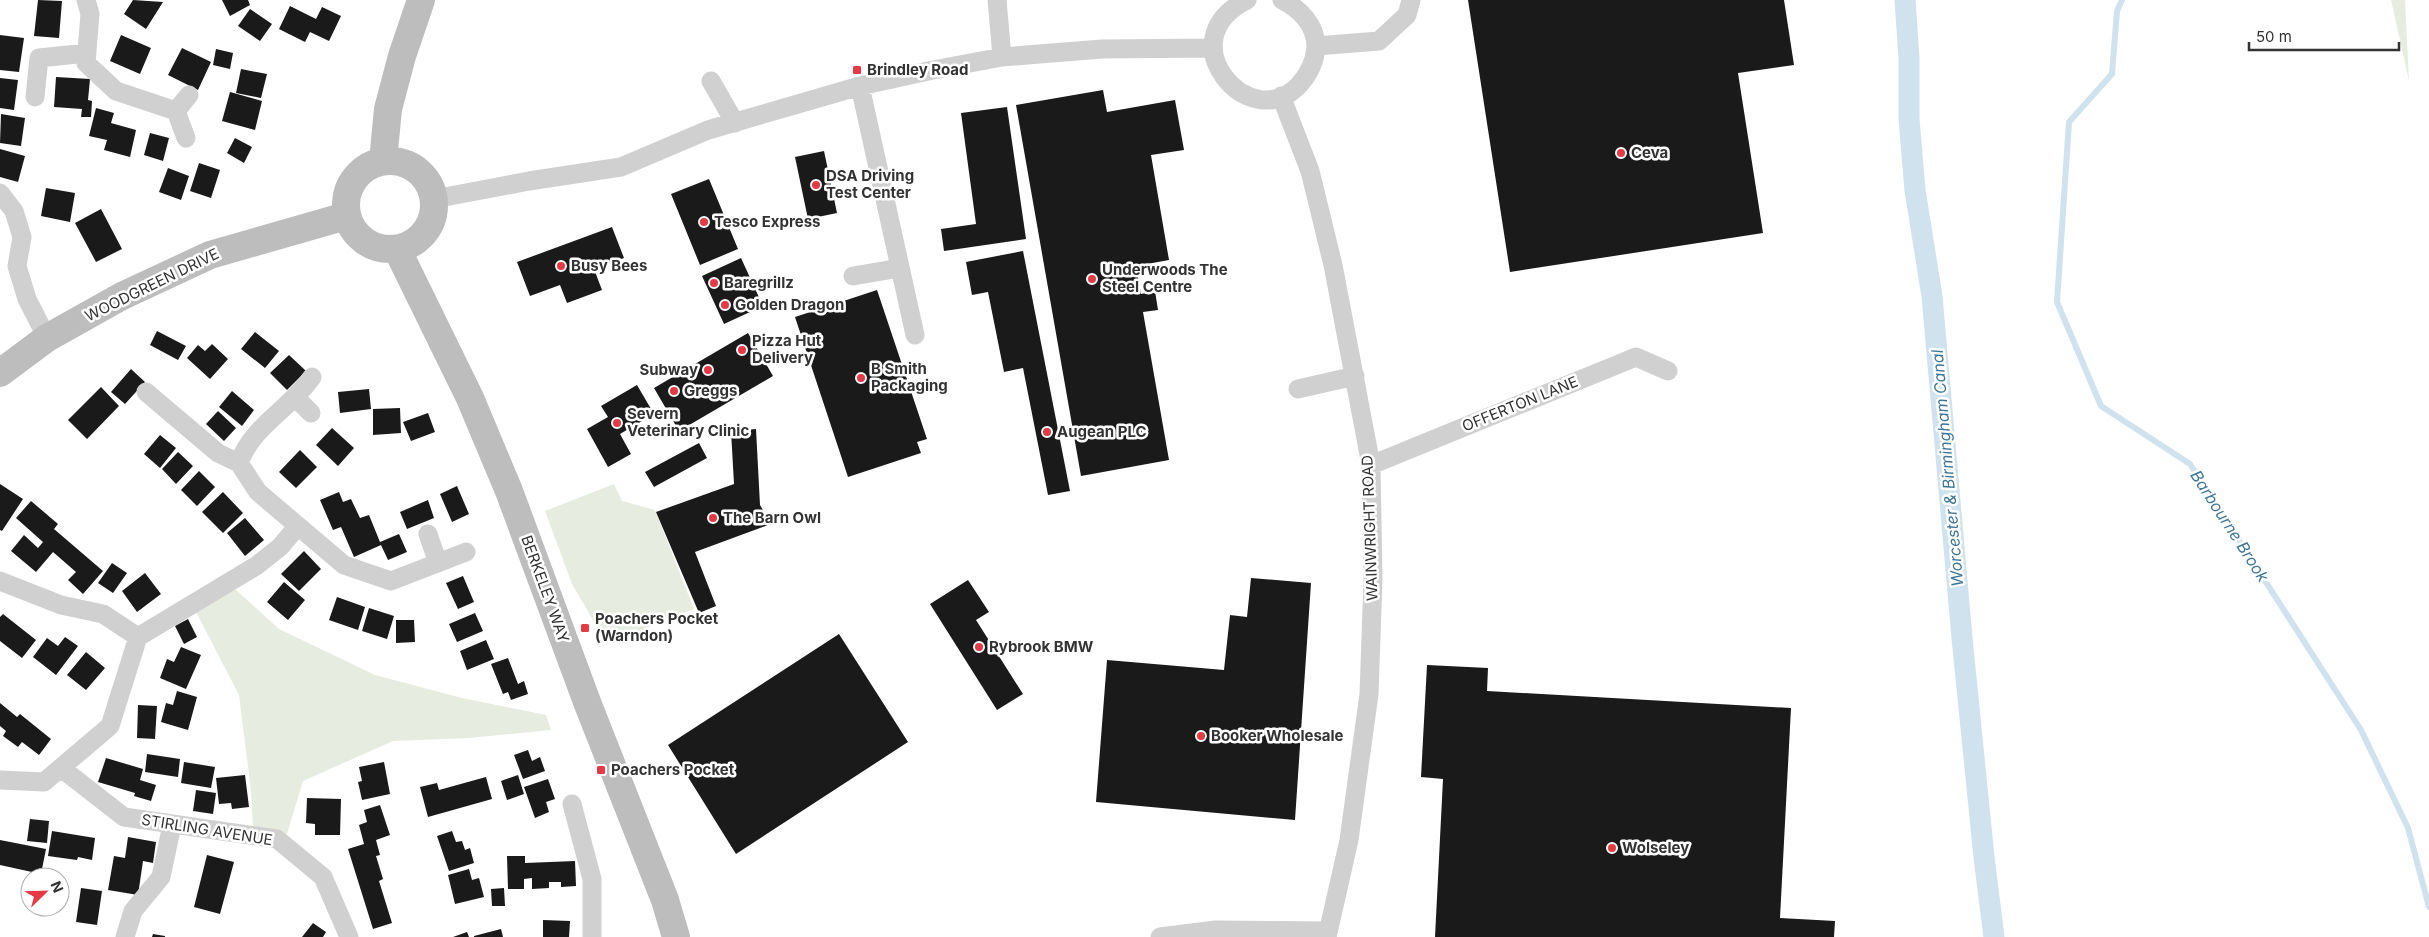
<svg xmlns="http://www.w3.org/2000/svg" width="2429" height="937" font-family="Inter,sans-serif">
  <rect width="100%" height="100%" fill="#fff"/>
  <path fill="#e6ecdf" d="M2391,0H2405L2409,81Z
    M614,484L622,501L655,510L694,609L607,644L572,584L545,511Z
    M235,589L279,629L375,675L462,698L546,715L551,730L469,738L393,741L303,781L287,834L253,827L251,790L239,695L195,610Z"/>
  <g fill="none" stroke-linecap="round" stroke-linejoin="round">
    <path stroke="#cfe2ee" stroke-width="6" d="M2122,0L2117,11L2112,74L2069,122L2057,302L2101,406L2190,464L2361,730L2408,828L2429,907"/>
    <path stroke="#cfe2ee" stroke-width="21" d="M1905,0L1909,58V119L1915,190L1932,296L1962,638L1984,857L1994,937"/>
  </g>
  <path fill="#1a1a1a" d="M38,0L62,1L59,38L34,36Z
    M133,0L163,2L146,29L124,14Z
    M222,0H248L250,5L230,16Z
    M1468,0H1784L1794,65L1738,73L1763,233L1510,272Z
    M290,6L316,19L322,7L341,16L329,41L310,32L305,42L279,29Z
    M250,9L272,24L260,41L238,26Z
    M0,35L24,38L19,72L0,70Z
    M121,35L151,48L140,74L110,61Z
    M182,48L211,62L198,90L168,75Z
    M216,49L233,53L230,69L213,65Z
    M241,69L267,74L261,98L236,93Z
    M56,77L90,79L88,100L92,101L91,117H81L82,109L54,107Z
    M0,78L18,80L14,110L0,108Z
    M1103,90L1107,112L1175,100L1184,150L1151,155L1169,260L1136,266L1141,294L1155,291L1158,310L1143,312L1169,460L1081,476L1016,105Z
    M230,92L262,101L255,130L222,121Z
    M1007,107L1026,239L944,251L941,229L976,224L961,113Z
    M96,108L114,113L111,123L136,130L130,157L104,150L107,140L89,136Z
    M1,114L25,118L21,146L0,143Z
    M150,133L169,138L163,161L144,155Z
    M235,138L252,147L244,163L227,153Z
    M0,149L25,156L18,182L0,177Z
    M824,151L837,213L808,219L795,157Z
    M199,163L220,170L211,198L190,191Z
    M168,168L189,176L181,200L159,192Z
    M709,179L738,249L700,265L671,194Z
    M46,188L75,193L70,222L41,216Z
    M101,209L122,249L96,262L75,223Z
    M612,227L624,258L594,269L602,290L567,303L560,285L530,296L517,262Z
    M1023,251L1070,491L1048,495L1023,368L1004,372L988,292L972,295L966,262Z
    M741,258L763,306L724,324L702,276Z
    M877,290L927,439L917,442L921,453L848,477L795,317Z
    M157,331L186,346L178,360L150,345Z
    M255,332L279,351L265,368L241,349Z
    M748,333L773,376L679,431L654,388Z
    M212,344L228,359L210,379L187,358L198,345L205,351Z
    M289,355L306,371L287,390L270,373Z
    M131,369L145,382L125,404L111,392Z
    M637,385L654,414L620,434L631,454L608,467L587,429L608,417L601,406Z
    M101,387L119,406L87,439L68,420Z
    M369,389L371,409L340,413L338,392Z
    M232,391L254,410L242,426L219,407Z
    M400,408L401,433L373,435V409Z
    M218,411L236,428L224,441L206,424Z
    M428,413L435,432L411,441L403,422Z
    M332,428L354,448L338,466L316,445Z
    M756,429L760,505L771,524L695,552L716,606L699,613L656,512L734,484L731,431Z
    M160,435L176,448L160,468L144,454Z
    M699,443L707,458L654,487L645,472Z
    M300,450L317,467L296,488L279,472Z
    M178,452L193,466L176,484L162,469Z
    M199,471L215,487L197,506L181,490Z
    M0,484L23,499L2,531L0,530Z
    M457,486L469,514L452,522L440,494Z
    M223,492L243,513L223,533L202,512Z
    M339,492L343,502L351,499L360,518L369,515L380,542L399,534L407,552L388,560L381,545L354,557L341,527L333,530L320,500Z
    M428,500L434,518L407,529L400,512Z
    M31,501L58,524L54,529L103,571L83,594L68,580L76,572L53,552L36,572L11,551L24,535L38,548L43,542L16,518Z
    M245,518L264,540L245,556L227,533Z
    M304,551L321,569L299,591L281,574Z
    M112,563L127,573L113,593L98,583Z
    M145,573L161,594L137,612L122,591Z
    M463,576L474,602L458,609L446,583Z
    M1251,578L1311,583L1295,820L1096,802L1107,660L1224,670L1230,615L1247,617Z
    M968,580L989,612L976,620L1023,694L997,710L930,604Z
    M284,582L305,600L288,620L267,602Z
    M337,597L365,607L358,630L329,620Z
    M369,608L394,616L387,639L362,631Z
    M475,613L483,631L457,642L449,624Z
    M3,614L36,640L22,658L0,641V617Z
    M188,619L197,637L184,644L175,626Z
    M396,620H414L415,642L396,643Z
    M839,634L908,742L736,854L668,745Z
    M65,637L78,646L56,675L33,657L47,638L58,646Z
    M486,640L494,659L467,670L460,651Z
    M181,647L201,655L186,689L160,678L167,659L174,662Z
    M86,652L105,668L86,690L67,675Z
    M508,658L518,684L524,681L528,694L511,700L508,692L503,694L491,664Z
    M1427,665L1488,668L1487,691L1791,708L1780,918L1835,921L1834,937H1435L1443,779L1421,777Z
    M177,691L197,697L188,730L161,722L166,703L173,705Z
    M0,703L17,717L20,714L51,739L39,755L22,742L18,747L3,736L6,731L0,726Z
    M138,705L157,706L155,739L137,738Z
    M528,750L532,761L540,757L545,771L523,779L514,755Z
    M147,754L180,759L178,777L145,772Z
    M106,758L143,769L140,780L156,785L151,801L134,796L135,793L98,782Z
    M184,762L215,767L211,788L181,783Z
    M384,762L390,794L362,800L358,782L362,781L359,767Z
    M245,775L249,807L232,809L231,803L219,804L216,778Z
    M518,775L524,794L507,800L501,781Z
    M486,777L492,799L428,817L420,787L437,783L439,790Z
    M548,779L555,799L546,802L549,812L535,818L524,787Z
    M196,790L216,793L213,814L193,811Z
    M307,798L341,799L340,835H315V824L306,823Z
    M380,805L390,835L376,840L380,855L376,856L383,879L379,881L392,923L373,929L348,849L364,844L359,825L367,822L364,810Z
    M30,819L49,821L47,843L27,841Z
    M52,831L95,838L92,860L78,857L77,860L48,856Z
    M452,831L456,842L462,841L465,850L470,848L474,863L449,871L437,836Z
    M128,837L156,842L153,863L143,861L138,895L108,890L114,856L125,858Z
    M0,840L46,849L41,874L0,865Z
    M207,855L234,862L220,914L194,907Z
    M507,856H525V863L575,861L576,886L561,887V882H549V888L532,889V878L524,879V889H508Z
    M469,869L472,880L479,878L484,897L455,904L448,875Z
    M81,888L102,891L97,925L76,922Z
    M504,888L505,906H492L491,889Z
    M543,920L570,921L569,937H543Z
    M313,923L326,932L323,937H302Z
    M501,929L503,937H474V936Z
    M467,932L469,937H453Z
    M153,934L165,936V937H152Z"/>
  <g fill="none" stroke-linecap="round" stroke-linejoin="round">
    <path stroke="#d0d0d0" stroke-width="19" d="M86,0L90,14L86,63L116,91L176,111L189,95
      M997,0L1002,57
      M1247,0C1166,40 1250,137 1299,85C1309,74 1315,62 1316,47C1316,25 1300,9 1282,0
      M1316,46L1379,41L1407,15L1411,0
      M711,81L735,123
      M860,86L915,335
      M1281,96L1310,171L1333,265L1371,465L1373,580L1369,694L1349,840L1327,937
      M35,97L39,58L87,53
      M176,111L186,138
      M0,193L14,211L22,237L17,266L27,299L47,338
      M434,199L529,181L621,167L708,130L860,86L933,70L1002,57L1102,49L1213,48
      M853,276L900,268
      M312,377C290,409 252,426 239,463L258,492L344,565L391,581L466,552
      M1298,389L1355,376
      M146,392L218,453L239,463
      M296,398L311,413
      M1371,465L1636,357L1668,371
      M428,534L438,563
      M0,581L61,605L103,614L138,637
      M61,768L124,817L277,839L323,877L349,937
      M0,780L44,782L110,726L138,637L256,566L280,547L297,527
      M572,804L592,879V937
      M125,937L133,911L161,877L172,825
      M1160,937L1216,930L1327,931"/>
    <path stroke="#bdbdbd" stroke-width="28" d="M346 205a44 44 0 1 1 88 0a44 44 0 1 1-88 0Z
      M383,161L388,109L402,56L421,0
      M397,249L470,398L509,491L587,702L665,900L676,937
      M0,373L47,338L122,296L210,255L346,216"/>
  </g>
  <g fill="#e63946" stroke="#fff" stroke-width="2">
    <rect x="852" y="65" width="10" height="10" rx="2.5"/>
    <circle cx="1621" cy="153" r="5"/>
    <circle cx="816" cy="185" r="5"/>
    <circle cx="704" cy="222" r="5"/>
    <circle cx="561" cy="266" r="5"/>
    <circle cx="1092" cy="279" r="5"/>
    <circle cx="714" cy="283" r="5"/>
    <circle cx="725" cy="305" r="5"/>
    <circle cx="742" cy="350" r="5"/>
    <circle cx="708" cy="370" r="5"/>
    <circle cx="861" cy="378" r="5"/>
    <circle cx="674" cy="391" r="5"/>
    <circle cx="617" cy="423" r="5"/>
    <circle cx="1047" cy="432" r="5"/>
    <circle cx="713" cy="518" r="5"/>
    <rect x="580" y="623" width="10" height="10" rx="2.5"/>
    <circle cx="979" cy="647" r="5"/>
    <circle cx="1201" cy="736" r="5"/>
    <rect x="596" y="765" width="10" height="10" rx="2.5"/>
    <circle cx="1612" cy="848" r="5"/>
  </g>
  <g text-anchor="middle" stroke-width="5" stroke-linejoin="round" paint-order="stroke">
    <g font-size="15" font-weight="bold" fill="#333" stroke="#fff" text-anchor="start">
      <text x="867" y="75">Brindley Road</text>
      <text x="1631" y="158">Ceva</text>
      <text x="826" y="181">DSA Driving<tspan x="826" dy="17">Test Center</tspan></text>
      <text x="714" y="227">Tesco Express</text>
      <text x="571" y="271">Busy Bees</text>
      <text x="1102" y="275">Underwoods The<tspan x="1102" dy="17">Steel Centre</tspan></text>
      <text x="724" y="288">Baregrillz</text>
      <text x="735" y="310">Golden Dragon</text>
      <text x="752" y="346">Pizza Hut<tspan x="752" dy="17">Delivery</tspan></text>
      <text x="871" y="374">B Smith<tspan x="871" dy="17">Packaging</tspan></text>
      <text x="698" y="375" text-anchor="end">Subway</text>
      <text x="684" y="396">Greggs</text>
      <text x="627" y="419">Severn<tspan x="627" dy="17">Veterinary Clinic</tspan></text>
      <text x="1057" y="437">Augean PLC</text>
      <text x="723" y="523">The Barn Owl</text>
      <text x="595" y="624">Poachers Pocket<tspan x="595" dy="17">(Warndon)</tspan></text>
      <text x="989" y="652">Rybrook BMW</text>
      <text x="1211" y="741">Booker Wholesale</text>
      <text x="611" y="775">Poachers Pocket</text>
      <text x="1622" y="853">Wolseley</text>
    </g>
    <g font-size="15" fill="#333" stroke="#fff">
      <text transform="translate(152 285) rotate(-26)" y="5">WOODGREEN DRIVE</text>
      <text transform="translate(1520 404) rotate(-22)" y="5">OFFERTON LANE</text>
      <text transform="translate(1370 528) rotate(-92)" y="5">WAINWRIGHT ROAD</text>
      <text transform="translate(545 589) rotate(70)" y="5">BERKELEY WAY</text>
      <text transform="translate(207 830) rotate(9)" y="5">STIRLING AVENUE</text>
    </g>
    <g font-size="16" font-style="italic" fill="#3f7597" stroke="#fff">
      <text transform="translate(1947 468) rotate(-95)" y="6">Worcester &amp; Birmingham Canal</text>
      <text transform="translate(2230 526) rotate(57)" y="6">Barbourne Brook</text>
    </g>
  </g>
  <g transform="translate(45 892) rotate(67)"><circle r="24" fill="#ffffff" stroke="#adadad"/>
  <path d="M0-4L9 19L0 12L-9 19Z" fill="#e63946"/>
  <text y="-8" font-size="14" font-weight="bold" text-anchor="middle" fill="#333333">N</text>
  </g>
  <path d="M2249 42v8h150v-8" fill="none" stroke="#333333" stroke-width="2.5"/>
  <text x="2256" y="42" font-size="15" fill="#333333" stroke="#ffffff" stroke-width="4" paint-order="stroke">50 m</text>
</svg>
